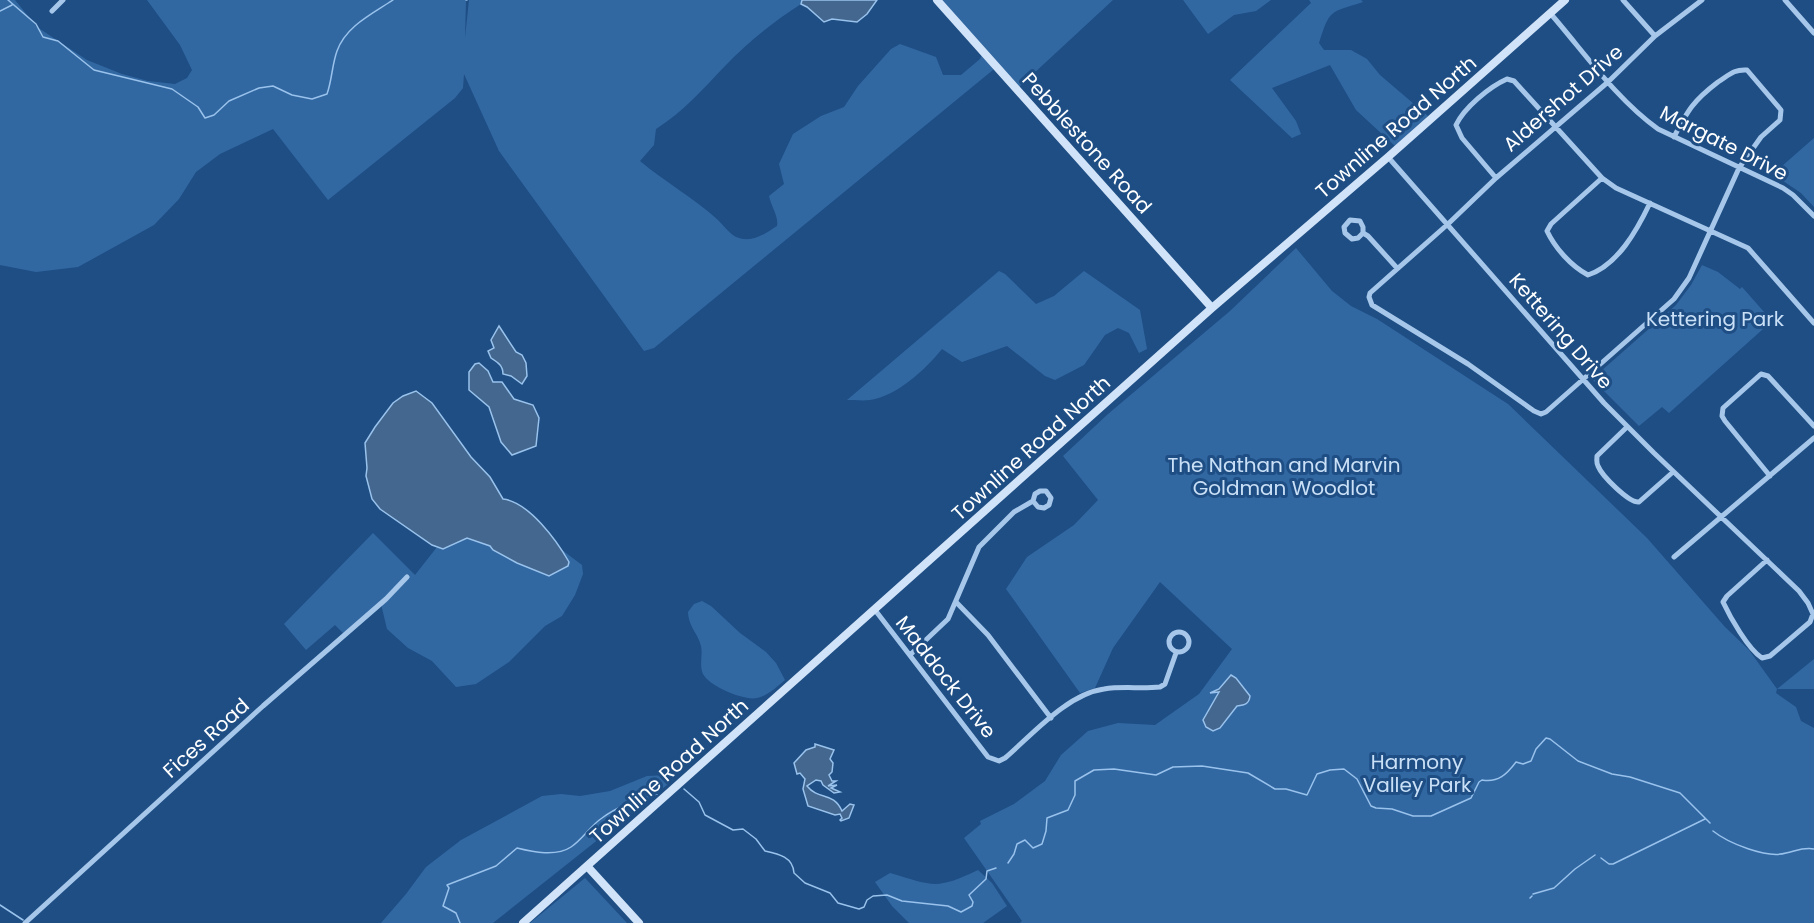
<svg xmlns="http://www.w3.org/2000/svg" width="1814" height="923" font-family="Poppins,sans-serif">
  <rect width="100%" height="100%" fill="#1e4e84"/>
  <path fill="#3268a2" d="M0,0H15L37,27L87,60L122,74L148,81L175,84L187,78L192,70L180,45L147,0H466L465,38L469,0H802L801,4C773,22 748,42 725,66C703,89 683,112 656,129L654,145L640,161C665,182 694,198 718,220C724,226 731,236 739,238C753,243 766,233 777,226C779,217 771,206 769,196L784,184L779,164L793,134L821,116L844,107L858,86L891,49L900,44L936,57L943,75H961L980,59L984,51L937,0H1113L1019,87L999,65L654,348L644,351L499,151L464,74L463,88L455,98L328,200L273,129L220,154L196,172L179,199L154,225L78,267L36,272L0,265Z
    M1183,0H1271L1256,11L1234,15L1208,34Z
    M1309,0H1361L1363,2C1329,13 1330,9 1319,43L1324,50H1351L1367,59L1380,75L1428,116L1395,146L1356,110L1330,65L1272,88L1296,121L1301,134L1292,138L1230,80L1311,3Z
    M1814,138V207L1801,193L1773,174Z
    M1296,248L1332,291L1351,306L1377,319L1508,404L1647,538L1725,627L1749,650L1777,689L1814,659V689H1777L1776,693L1796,707L1801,721L1814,728V923H1020L1022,921L964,838L981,824L980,821L1014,804L1045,781L1061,755L1088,731L1118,723L1155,725L1199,694L1232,649L1160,582L1113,648L1095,688L1080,693L1006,589L1027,557L1074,525L1098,500L1063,456L1108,414L1230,311Z
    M1702,265L1718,272L1740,289L1742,287L1772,321L1669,413L1662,407L1639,426L1592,379L1676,305L1691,285Z
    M999,271L1005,274L1036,304L1054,296L1084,271L1140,310L1147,349L1139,353L1129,333L1118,328L1105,335L1084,365L1055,380L1045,376L1007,346L962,362L942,349C926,369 897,396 870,400C863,401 854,400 847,400Z
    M373,533L415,575L437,547L443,549L467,538L491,546L569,562L562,550L582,565L583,574L575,595L562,616L545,626L509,662L476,684L456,687L432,661L408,648L387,629L381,604L344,634L335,625L306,650L284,624Z
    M702,601L711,606L740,633L766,652L776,663L785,680C777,687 767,696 757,698C744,701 709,686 703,674C699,665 703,655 701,646C698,633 689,628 688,612L694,604Z
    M669,775L674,777L672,781L493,923H381L406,894L426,867L461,840L542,796L561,794L580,796L610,791L647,776Z
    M978,870L992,883L1007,906L983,923H909L892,906L875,882L890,873C934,886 936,890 978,870Z
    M585,878L627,923H530Z"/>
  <path fill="#43678e" stroke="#99c2ec" stroke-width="1.5" d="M802,0H877L867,14L857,22L832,19L824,22L807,7L801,4Z
    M499,326L516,352L522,355L526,363L527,376L522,384L511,376L503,374C503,365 497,362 491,358L488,351L494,348L491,340Z
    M479,363L488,371L493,382H502L514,399L533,405L539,418L536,446L512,455L501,442L489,407L469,390V372L475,364Z
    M416,391L432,403L471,457L490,477L503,499C529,502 557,541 569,562L568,566L549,576L517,563L493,550L490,546L467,538L443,549L432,545L380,509L372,499L366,476L367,468L365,443L375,427L393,403L403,396Z
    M1231,675L1236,678L1250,696C1249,704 1245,705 1237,706L1220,728L1213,731L1206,727L1203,720L1219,692L1210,693L1219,689Z
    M815,744L834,750L830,759L833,763L832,772L829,775L832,781H836L828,786L837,785L831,788L840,792L834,793L823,785L821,781L816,780L807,786C819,801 833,791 842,811L850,804L854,805L849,818L841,821L840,820L842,818L840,814L835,815L808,806L803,789L805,779L800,773L797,774L794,763L806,750L815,747Z"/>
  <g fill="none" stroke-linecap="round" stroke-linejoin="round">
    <path stroke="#99c2ec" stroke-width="1.5" d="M8,0L36,24L43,37L58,41L94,70L172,89L198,107L205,118L214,115L229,101L259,88L273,86L292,95L312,99L327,94C332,80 332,65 337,51C346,26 372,14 393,0
      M466,0H467
      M0,11L12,5
      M684,789L699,802L705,815L733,830L743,829L756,839L765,851C779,854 793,857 794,873L805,883L830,893L838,903L859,909L864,907L867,900L873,896L887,895L902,901L948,906L961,912L972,906L973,902L969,895L986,879L987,871L996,868
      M1713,831C1728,843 1767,859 1786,853C1796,851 1803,847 1814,849
      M1601,858L1609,864H1613L1705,819
      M1008,863L1014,854L1017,844L1025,840L1033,848L1042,844L1046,831L1047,818L1068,810L1075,795V781L1094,770L1114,769L1156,775L1173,767L1202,766L1248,773L1275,789H1286L1307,795L1317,774L1330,770L1344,769L1357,779L1371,806L1376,808L1392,809L1413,816H1431L1471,798L1479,782L1482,780C1498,783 1507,774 1516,762L1523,764L1531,761L1536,749L1546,738L1550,739L1578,761L1612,774L1630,777L1680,793L1710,823
      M1533,894L1554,888L1575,869L1595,855
      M1530,898L1532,896
      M0,905L23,920
      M460,923L456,913L443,906L449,888L447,885L496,866L517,848C533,852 556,857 571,847C583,839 590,826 602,818C618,806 638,799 657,794"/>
    <path stroke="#a6c7ea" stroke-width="5" d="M1623,0L1655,36
      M1785,0L1814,33
      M52,11L63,0
      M1550,13C1584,52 1616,99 1658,129L1783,188L1793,195L1814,216
      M1674,137C1688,110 1693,101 1718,82C1729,75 1734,69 1747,70L1781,110L1780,120L1761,137L1739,168L1689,278L1674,299L1546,412L1541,414L1534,411L1468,364L1372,305L1369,297L1370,293L1448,224L1496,178L1608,82L1655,36L1702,0
      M1388,157L1604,403L1654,453L1799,591L1808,603L1813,614L1810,622L1770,656L1762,658C1748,649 1730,617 1723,602L1727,596L1767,560
      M1496,178L1462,138L1456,125C1464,108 1489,87 1507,79L1514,81L1602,178L1616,188L1748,248L1814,323
      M1602,178L1551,224L1547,231C1555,248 1571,266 1588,275C1618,265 1637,230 1650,203
      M1363,233L1358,238L1352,239L1345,233L1344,227L1350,220L1360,221L1363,227V233L1368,236L1397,268
      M1627,427L1597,456C1597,460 1596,462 1598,466C1602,476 1629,503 1639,502L1673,472
      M1770,476L1725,421L1722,416L1723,408L1761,374L1768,376L1814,426
      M1674,557L1814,438
      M956,602L988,635L1051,718
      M875,610L988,757L999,761L1005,758C1032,735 1067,694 1104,689C1122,686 1141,689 1160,687L1165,684L1176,653
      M1169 642a10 10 0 1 1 20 0a10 10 0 1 1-20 0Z
      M910,655L948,619L979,547L1014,512L1033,501L1038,507L1044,508L1049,505L1051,498L1046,491H1040L1035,494L1033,501
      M25,923L263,706L386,599L407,577"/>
    <path stroke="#d1e3f8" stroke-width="8" d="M937,0L1212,308
      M587,866L639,923
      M523,923L1212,308L1388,157L1565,0"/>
  </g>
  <g text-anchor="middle" stroke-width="6" stroke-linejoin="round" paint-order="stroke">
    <g font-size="20" fill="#fff" stroke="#1e4e84">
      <text transform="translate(1563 98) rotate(-41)" y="7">Aldershot Drive</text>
      <text transform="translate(1396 127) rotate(-41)" y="7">Townline Road North</text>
      <text transform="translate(1087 143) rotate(48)" y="7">Pebblestone Road</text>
      <text transform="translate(1724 143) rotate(27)" y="7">Margate Drive</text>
      <text transform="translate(1561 331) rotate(49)" y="7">Kettering Drive</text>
      <text transform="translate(1031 448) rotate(-42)" y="7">Townline Road North</text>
      <text transform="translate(946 677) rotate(52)" y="7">Maddock Drive</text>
      <text transform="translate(206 738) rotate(-42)" y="7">Fices Road</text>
      <text transform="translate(669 771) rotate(-42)" y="7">Townline Road North</text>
    </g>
    <g font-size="20" fill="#cae0f7" stroke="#1e4e84">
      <text x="1715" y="326">Kettering Park</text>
      <text x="1284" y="472">The Nathan and Marvin<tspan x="1284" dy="23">Goldman Woodlot</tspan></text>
      <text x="1417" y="769">Harmony<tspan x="1417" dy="23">Valley Park</tspan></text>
    </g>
  </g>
</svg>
